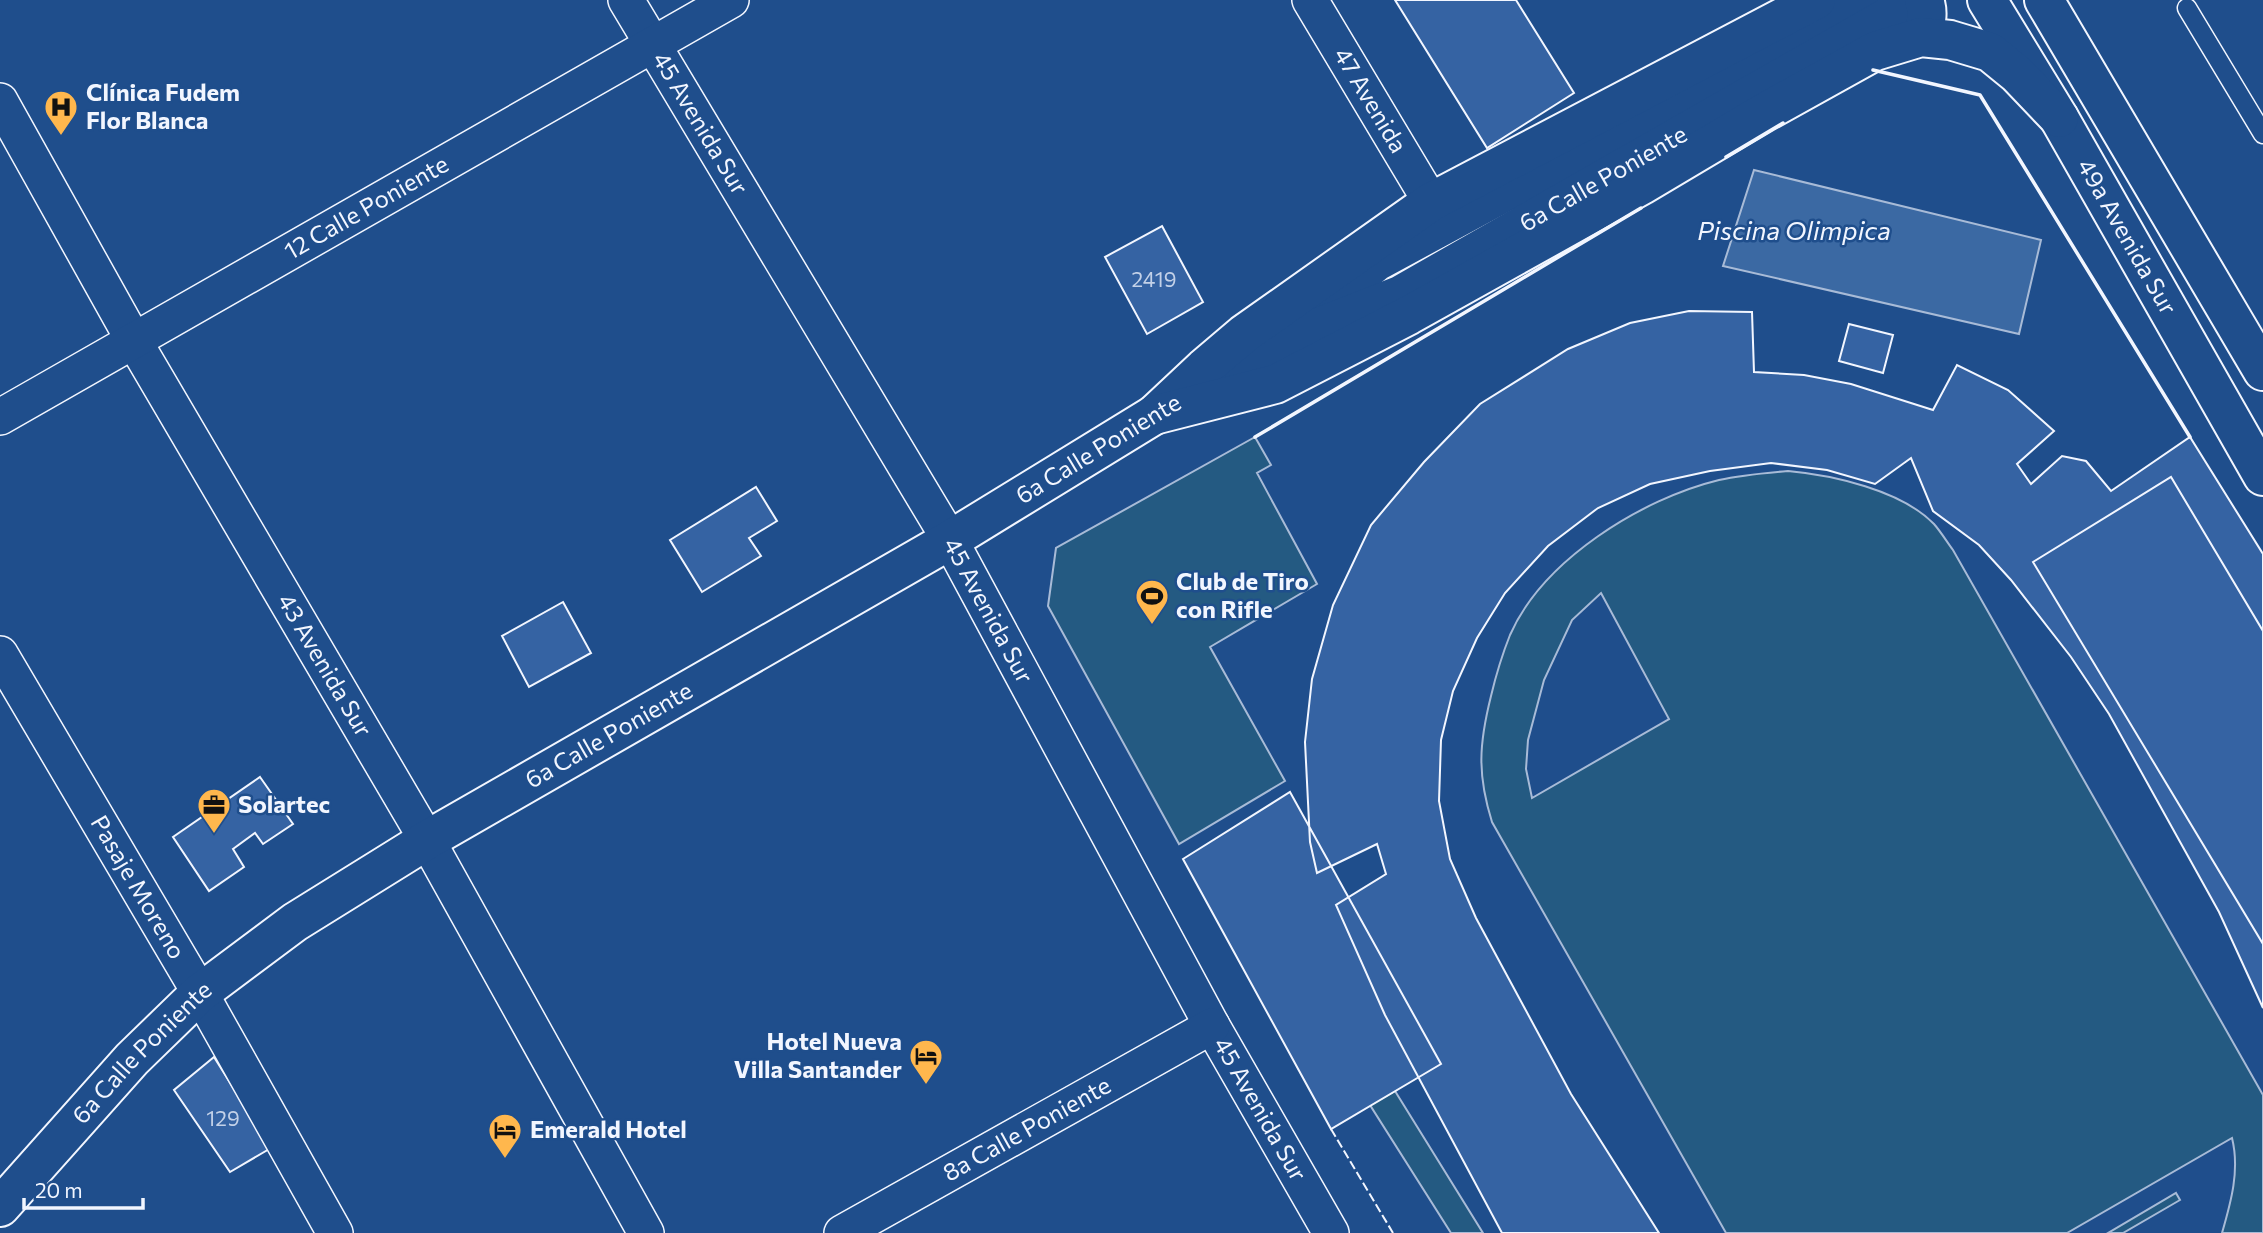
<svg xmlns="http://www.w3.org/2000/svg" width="2263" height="1233" font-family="Commissioner,sans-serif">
  <rect width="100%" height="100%" fill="#1f4e8c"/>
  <path fill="#245a82" stroke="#a8bbd7" stroke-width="2" fill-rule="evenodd" d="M1255,437L1271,465L1257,473L1317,584L1210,647L1285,781L1179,844L1048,606L1056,548Z
    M1788,471C1832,475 1901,490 1934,524C1941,532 1947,542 1953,550L2263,1095V1233H2222C2231,1202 2240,1170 2232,1138L2067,1233H1726L1492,822C1477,774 1479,744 1491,696C1496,675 1502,655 1510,635C1543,560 1641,499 1719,480C1741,475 1764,473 1788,471ZM1601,593L1669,719L1532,798L1526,769L1528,740L1544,680L1572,620Z
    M1395,1091L1483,1233H1451L1370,1105Z
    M2176,1193L2180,1200L2123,1233H2108Z"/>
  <path fill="#3b69a3" stroke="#a8bbd7" stroke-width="2" d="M1754,170L2041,240L2019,334L1723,266Z"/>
  <path fill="#3563a3" stroke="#f2f6ff" stroke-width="2" d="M1395,0H1516L1574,93L1487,148Z
    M1162,226L1203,302L1147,334L1105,257Z
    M1689,311L1752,312L1754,372L1804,375L1851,384L1933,410L1957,365L2008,390L2054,431L2017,464L2031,484L2062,456L2086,461L2111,491L2190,437L2263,554V631L2171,477L2033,562L2263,944V1008L2219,912L2109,714L2071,657L2011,580L1979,545L1933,511L1911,458L1875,484L1827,470L1771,463L1710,471L1650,484L1598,508L1548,546L1505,593L1477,638L1453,691L1441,740L1439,801L1450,859L1476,918L1571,1094L1659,1233H1502L1385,1015L1336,905L1386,874L1377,844L1317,873L1310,842L1305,742L1312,679L1333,605L1371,525L1424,462L1480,404L1568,349L1630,323Z
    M1849,324L1893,335L1883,373L1839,361Z
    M2171,477L2263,631V944L2033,562Z
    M756,487L777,521L749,538L761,556L702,592L670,540Z
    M563,602L591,653L529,687L502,636Z
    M260,777L293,824L263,844L255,833L233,849L244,867L209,891L173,837Z
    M1290,792L1441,1064L1331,1129L1183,859Z
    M214,1057L271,1148L230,1172L174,1090Z"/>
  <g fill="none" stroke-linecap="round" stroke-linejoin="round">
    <defs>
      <path id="service" d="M2187,8L2263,134"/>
      <g id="minor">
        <path id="s1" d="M626,0L950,540L1212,1026L1331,1233"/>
        <path id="s2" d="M1310,0L1431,202"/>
        <path id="s3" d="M0,101L134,341L427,840L646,1233"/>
        <path id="s4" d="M0,417L731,0"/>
        <path id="s5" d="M0,654L200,993L335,1233"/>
        <path id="s6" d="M842,1233L1212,1026"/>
      </g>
      <g id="tertiary">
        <path d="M1306,320L1376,262L1860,0"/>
        <path id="s7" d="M0,1207L132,1059L200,993L295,922L427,840L950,540L1154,415L1280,342L1400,295L1917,0"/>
      </g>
      <g id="primary">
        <path id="s8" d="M1987,0L2059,118L2263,476"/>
        <path d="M2044,0L2263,371"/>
        <path d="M1921,37C1926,24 1929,13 1924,0"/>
        <path d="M1156,413L1204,368L1244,334L1431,202L1816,0"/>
        <path d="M1154,415L1275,384L1409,315L1642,185L1763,113L1875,51L1921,37L1950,40L1990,52L2017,74L2059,118"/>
      </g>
    </defs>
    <use href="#service" stroke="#f2f6ff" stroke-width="21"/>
    <use href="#minor" stroke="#f2f6ff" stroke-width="38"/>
    <use href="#tertiary" stroke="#f2f6ff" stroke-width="42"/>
    <use href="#primary" stroke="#f2f6ff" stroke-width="42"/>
    <use href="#service" stroke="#1f4e8c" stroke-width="18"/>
    <use href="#minor" stroke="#1f4e8c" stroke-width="35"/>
    <use href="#tertiary" stroke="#1f4e8c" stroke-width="38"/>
    <use href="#primary" stroke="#1f4e8c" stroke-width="38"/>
    <path stroke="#f2f6ff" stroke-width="2" stroke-dasharray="9 3.5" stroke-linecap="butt" d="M1331,1129L1393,1233"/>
    <path stroke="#f2f6ff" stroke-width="3.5" d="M1873,70L1980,95L2190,437
      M1726,157L1783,123
      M1255,437L1641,208"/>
  </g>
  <defs>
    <symbol id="hospital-pin" viewBox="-11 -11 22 30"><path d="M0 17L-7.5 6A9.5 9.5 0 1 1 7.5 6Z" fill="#ffb74d" stroke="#1f4e8c"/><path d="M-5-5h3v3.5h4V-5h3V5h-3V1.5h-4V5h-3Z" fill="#111"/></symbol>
    <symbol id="stadium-pin" viewBox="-11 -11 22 30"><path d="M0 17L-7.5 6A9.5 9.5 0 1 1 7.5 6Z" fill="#ffb74d" stroke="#1f4e8c"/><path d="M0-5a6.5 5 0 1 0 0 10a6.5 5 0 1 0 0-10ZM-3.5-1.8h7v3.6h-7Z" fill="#111"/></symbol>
    <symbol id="office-pin" viewBox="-11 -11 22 30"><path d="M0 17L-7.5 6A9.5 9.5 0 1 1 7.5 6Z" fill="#ffb74d" stroke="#1f4e8c"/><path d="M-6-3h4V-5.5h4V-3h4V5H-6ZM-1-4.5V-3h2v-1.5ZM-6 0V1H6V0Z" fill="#111"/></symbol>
    <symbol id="hotel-pin" viewBox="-11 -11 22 30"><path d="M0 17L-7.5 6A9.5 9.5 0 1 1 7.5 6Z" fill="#ffb74d" stroke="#1f4e8c"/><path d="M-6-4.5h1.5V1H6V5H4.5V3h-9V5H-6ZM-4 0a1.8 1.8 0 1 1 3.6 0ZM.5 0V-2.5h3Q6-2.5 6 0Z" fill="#111"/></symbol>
  </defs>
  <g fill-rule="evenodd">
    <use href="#hospital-pin" x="42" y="88" width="38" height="52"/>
    <use href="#stadium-pin" x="1133" y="577" width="38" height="52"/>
    <use href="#office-pin" x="195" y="786" width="38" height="52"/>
    <use href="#hotel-pin" x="907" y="1037" width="38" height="52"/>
    <use href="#hotel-pin" x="486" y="1111" width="38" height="52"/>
  </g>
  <g text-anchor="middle" stroke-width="5" stroke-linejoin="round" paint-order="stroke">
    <g font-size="21" fill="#c3d1e8">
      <text x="1154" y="287">2419</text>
      <text x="223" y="1126">129</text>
    </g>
    <g font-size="24" font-weight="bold" fill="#f2f6ff" stroke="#1f4e8c" text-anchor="start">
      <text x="86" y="101">Clínica Fudem<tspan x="86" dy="28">Flor Blanca</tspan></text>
      <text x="1176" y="590">Club de Tiro<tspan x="1176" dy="28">con Rifle</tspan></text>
      <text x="238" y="813">Solartec</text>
      <text x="902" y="1050" text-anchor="end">Hotel Nueva<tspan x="902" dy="28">Villa Santander</tspan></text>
      <text x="530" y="1138">Emerald Hotel</text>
    </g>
    <g font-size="24" fill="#f2f6ff" stroke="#1f4e8c">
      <text dy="8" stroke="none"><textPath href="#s2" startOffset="117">47 Avenida</textPath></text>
      <text dy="8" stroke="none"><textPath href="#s1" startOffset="144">45 Avenida Sur</textPath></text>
      <text dy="8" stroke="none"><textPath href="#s7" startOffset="1918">6a Calle Poniente</textPath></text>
      <text dy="8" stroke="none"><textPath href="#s4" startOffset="422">12 Calle Poniente</textPath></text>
      <text dy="8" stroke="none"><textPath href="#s8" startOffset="275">49a Avenida Sur</textPath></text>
      <text dy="8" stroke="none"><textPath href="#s7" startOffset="1344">6a Calle Poniente</textPath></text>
      <text dy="8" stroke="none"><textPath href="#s1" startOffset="710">45 Avenida Sur</textPath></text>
      <text dy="8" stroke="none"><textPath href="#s3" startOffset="651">43 Avenida Sur</textPath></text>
      <text dy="8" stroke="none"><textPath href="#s7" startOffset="777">6a Calle Poniente</textPath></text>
      <text dy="8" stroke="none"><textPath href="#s5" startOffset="271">Pasaje Moreno</textPath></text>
      <text dy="8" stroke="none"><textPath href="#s7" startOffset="210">6a Calle Poniente</textPath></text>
      <text dy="8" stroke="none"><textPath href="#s1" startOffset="1278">45 Avenida Sur</textPath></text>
      <text dy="8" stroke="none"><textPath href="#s6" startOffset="212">8a Calle Poniente</textPath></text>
    </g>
    <g font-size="26" font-style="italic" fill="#f2f6ff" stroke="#1f4e8c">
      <text x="1794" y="240">Piscina Olimpica</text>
    </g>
  </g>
  <path d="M24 1198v10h119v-10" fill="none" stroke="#f2f6ff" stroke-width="3.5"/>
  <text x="35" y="1198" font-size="21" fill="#f2f6ff" stroke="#1f4e8c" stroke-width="5" paint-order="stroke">20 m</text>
</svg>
